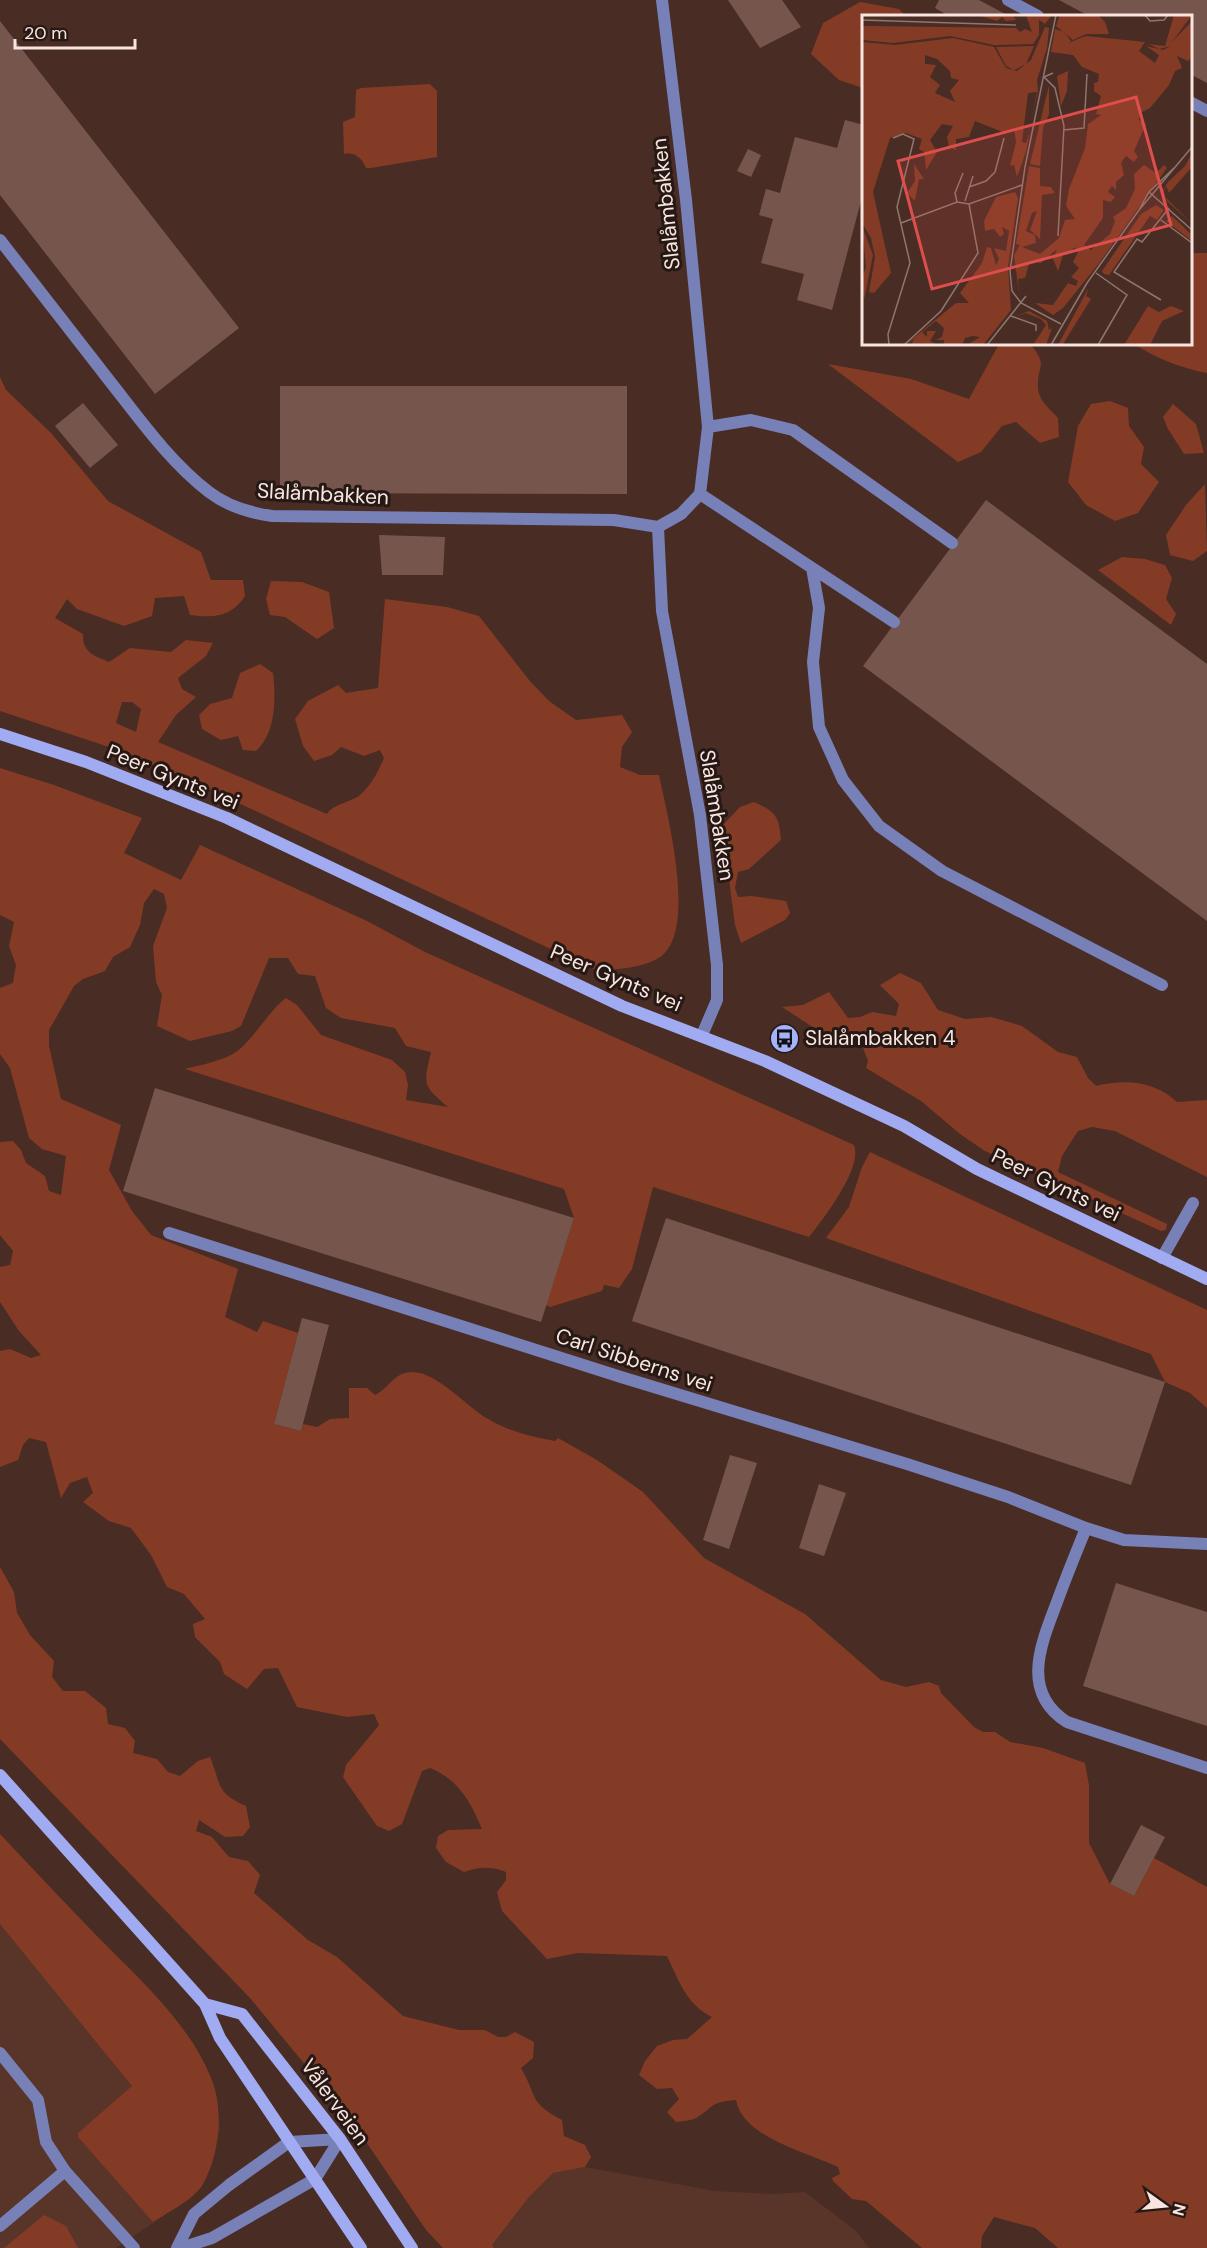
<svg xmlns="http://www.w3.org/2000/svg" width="1207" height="2248" font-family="'DM Sans',sans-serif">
  <rect width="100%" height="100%" fill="#492c24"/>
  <path fill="#583429" d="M0,1834L166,2010L199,2055L215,2090L220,2129L203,2185L181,2204L116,2248H0Z
    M585,2167L715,2191L772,2194L805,2192L856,2231L869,2248H494L492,2245L529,2197L553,2173Z"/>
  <path fill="#843b26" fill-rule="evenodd" d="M860,2L899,9L906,16H864L863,88L839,80L811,54L823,23Z
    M430,84L437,91V157L371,168H366C362,158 355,152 344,154L343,122L355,117L356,90L361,88Z
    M1191,253H1207V373C1180,368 1156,358 1134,344H1190Z
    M999,344H1030C1049,366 1037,364 1038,387C1038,400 1050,409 1058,418L1059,437L1040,443L1016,422L1002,426L981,452L958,462L828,364L911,379L969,399Z
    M0,377L6,390L51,433L108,501L201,552L211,580H243L245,596C231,617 215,618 190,615L184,596L155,598L152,616L124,626L77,609L67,599L55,618L83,634C82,652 94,656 109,662L130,648L171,652L186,640L213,643L206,656L178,678L182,689L196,697L176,715L158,742L327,814C333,804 351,802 360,795C372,784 378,772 384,758L380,750L364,756L341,747L332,755L314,761L303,746L295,719L308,701L338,685L346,693L378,688L385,599L447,607L479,616L529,680L549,701L576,720L622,715L632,732L622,747L620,767L640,775H659C667,814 698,931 660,957C644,968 618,969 598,971L183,777L112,748L0,711ZM122,702H132L141,709L136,732L116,723Z
    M1110,401L1128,408L1129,426L1144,447L1141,464L1159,482L1138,513L1115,521L1086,505L1068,482L1078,426L1091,404Z
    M1173,404L1196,424L1204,453L1184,454L1168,429L1163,417Z
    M1205,484L1207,551L1193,561L1170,555L1166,535L1186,505Z
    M1122,557L1145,559L1165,565L1172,578L1166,599L1176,614L1171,625L1098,570Z
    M271,581L302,582L329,592L334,628L317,639L285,617L270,615L266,599Z
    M260,664L273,673C276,698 276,733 256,751L243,750L238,736L221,740L202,729L199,715L210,704L232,698L240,673Z
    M0,768L54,785L142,818L124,853L181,880L200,845L367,921L425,952L854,1145C863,1168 823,1219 809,1237L653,1187L632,1269L619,1288L604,1285L602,1291L550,1307L546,1305L574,1218L564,1189L185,1069C200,1065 217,1062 231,1055C251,1045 266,1013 286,998L297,1005L321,1035L392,1060L405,1072L408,1085L406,1100L448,1107C423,1085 423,1086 431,1052L406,1046L395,1028L341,1018L326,1008L315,976L298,974L288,958H269L241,1026L232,1031L190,1041L157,1026L162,995L156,982L153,946L167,908L164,894L154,889L144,903L140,925L130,947L113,957L105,971L83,979L74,986L49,1030V1046L61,1099L121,1125L109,1170L132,1211L151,1235L238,1269L225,1317L257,1332L263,1321L298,1333L274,1424L301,1431L303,1424L317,1427L330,1419L349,1418V1388H367L375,1395C386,1390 393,1376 405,1373C432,1365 466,1407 488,1419C508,1431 532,1437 555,1441L558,1438L597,1460L643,1492L704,1558L805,1614L881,1680L906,1687L929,1682L939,1686L941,1693L974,1727L983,1732H995L1010,1742L1043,1748L1085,1763L1089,1785V1843L1110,1884L1134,1896L1154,1858L1207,1887V2248H1058L1035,2228L994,2217L982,2236L981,2248H922L866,2201L852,2199L833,2181L832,2178L840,2174L838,2167C808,2153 742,2137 736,2100C709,2102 716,2106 696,2118C691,2121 682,2121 676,2122L667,2112L679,2099L672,2088L657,2089L639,2075L645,2061L657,2046L673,2040L687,2039L712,2017C686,2004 679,1981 667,1956L578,1953L547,1959L502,1911L497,1892L506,1880V1872C490,1866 480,1867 464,1872L446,1862L436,1848L438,1836L448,1830L482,1829C470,1801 459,1780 430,1768L422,1771L402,1824L389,1831L377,1826L343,1777L346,1765L379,1725L374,1714L347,1717L297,1707L278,1668L264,1669L247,1689L224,1674L220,1662L195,1637L193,1624L205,1619L184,1594L167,1587L151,1555L131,1528L109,1521L83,1502L93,1493L87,1477L70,1483L61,1498L46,1442L29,1438L23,1445L18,1460L0,1467V1351L10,1349L31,1358L41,1355L19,1331L0,1302V1267L10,1265L13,1251L0,1235V1142L13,1141L21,1150L26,1163L45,1176L49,1191L61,1195L66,1156L42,1149L29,1138L10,1068L0,1054V988L13,983L16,965L9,946L14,922L0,915Z
    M754,802C776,812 779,816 781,840L749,869L738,872L735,888L738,897L751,896L786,901L790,913L785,920L741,943L735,925L722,826L740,807Z
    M900,973L921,983L938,1010L965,1019L991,1017L1022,1026L1058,1052L1077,1057L1088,1078L1096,1086C1126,1079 1154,1081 1177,1102L1207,1100V1177L1115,1131L1092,1127L1078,1131L1062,1156L1058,1172L1167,1224L1166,1230L1161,1231L985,1151L960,1134L921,1101L866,1068L868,1061L862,1045L811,1026L782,1007L803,1005L829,992L848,1018L860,1017L872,1012L896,1016L899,1004L880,985Z
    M870,1152L1207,1310V1408L1190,1393L1165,1382L1151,1354L826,1238L849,1207L862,1167Z
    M0,1567L14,1592L17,1613L30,1635L54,1661L52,1677L63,1691H85L106,1708L108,1724L125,1728L135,1741L133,1753L157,1759L168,1772L180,1776L198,1761L210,1757C222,1786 215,1792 246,1806L250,1827L243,1836L225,1837L199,1820L196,1831L212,1837L229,1857L248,1861L260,1875L254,1893L308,1940L337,1957L403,2016L459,2030H485L498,2037H506L515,2032L534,2042L533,2058L521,2068C538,2097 528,2102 562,2120L564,2136L585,2145L591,2157L585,2167L553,2173L529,2197L492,2245L494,2248H443L426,2230L354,2124L250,1998L0,1739Z
    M0,1834C31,1867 62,1900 94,1933C135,1975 189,2022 211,2078C224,2108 220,2154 203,2184C194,2200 168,2212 153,2222L78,2137V2133L132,2086L0,1924Z
    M44,2215L66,2226L78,2248H4Z"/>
  <path fill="#76564c" d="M728,0H782L801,27L760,48Z
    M939,0H979L1009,16H949L935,8Z
    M1059,0H1207V83L1190,74V16H1089Z
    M0,21L239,328L155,394L0,195Z
    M845,120L864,125V190L832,310L797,300L804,274L761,263L773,219L759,215L766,189L780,193L795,137L837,148Z
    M748,149L761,155L751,177L737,171Z
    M280,386H627V494L280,493Z
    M83,403L118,445L90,468L55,426Z
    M986,500L1207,664V921L863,666Z
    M379,535L445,537L443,575H382Z
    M155,1088L574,1218L541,1322L123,1191Z
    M666,1218L1165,1382L1131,1485L632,1321Z
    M302,1318L329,1325L301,1431L274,1424Z
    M730,1455L757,1463L729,1549L703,1540Z
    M819,1484L846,1493L824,1556L799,1548Z
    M1116,1583L1207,1612V1726L1083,1686Z
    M1141,1825L1165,1837L1134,1896L1110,1884Z"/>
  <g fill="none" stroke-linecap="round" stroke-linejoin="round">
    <path stroke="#7780b7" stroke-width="12" d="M1008,0L1038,16
      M1190,102L1207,111
      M0,240C37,288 75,336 112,384C141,421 171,463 209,492C227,506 251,513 272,516L614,520L658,527L681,514L700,494L708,427L686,200L662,0
      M708,427L751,420L793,430L952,543
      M700,494L894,622
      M812,568L819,608L813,662L819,727L843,780L879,826L942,871L1162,985
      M169,1233L621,1377L907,1464L1008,1497L1086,1528L1124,1540L1207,1544
      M1162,1258L1193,1203
      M1086,1528C1076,1553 1066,1577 1057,1602C1041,1644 1020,1692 1067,1722L1207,1768
      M0,2053L38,2100L46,2142L65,2171L134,2248
      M0,2226L65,2171"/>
    <path stroke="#7780b7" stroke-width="12" d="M658,527L662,611L700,815L717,965V1000L702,1035
      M177,2248L194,2214L229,2185L289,2142L340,2139
      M181,2248L212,2238L315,2179L340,2139"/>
    <path stroke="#a0abf2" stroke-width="12" d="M0,734L86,762L227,818L622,1006L765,1061L904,1126L977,1169L1207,1279
      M0,1775L205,2004L220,2038L361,2248
      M205,2004L242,2014L340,2139L412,2248"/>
  </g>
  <defs>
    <symbol id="bus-disc" viewBox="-11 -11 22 22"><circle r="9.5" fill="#a6b1fc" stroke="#261915"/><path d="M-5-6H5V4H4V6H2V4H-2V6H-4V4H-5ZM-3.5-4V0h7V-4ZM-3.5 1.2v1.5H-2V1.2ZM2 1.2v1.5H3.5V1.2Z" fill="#111"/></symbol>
  </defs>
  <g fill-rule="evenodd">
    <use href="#bus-disc" x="768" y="1022" width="33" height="33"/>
  </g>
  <g text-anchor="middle" stroke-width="6" stroke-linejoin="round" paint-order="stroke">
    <g font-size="21" fill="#f9e5df" stroke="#261915">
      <text transform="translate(666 204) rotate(-96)" y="7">Slalåmbakken</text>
      <text transform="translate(323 494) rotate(3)" y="7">Slalåmbakken</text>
      <text transform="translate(173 777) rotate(22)" y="7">Peer Gynts vei</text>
      <text transform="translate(717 815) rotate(81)" y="7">Slalåmbakken</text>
      <text transform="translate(616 978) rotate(23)" y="7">Peer Gynts vei</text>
      <text transform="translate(1056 1185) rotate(26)" y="7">Peer Gynts vei</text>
      <text transform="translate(634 1360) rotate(18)" y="7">Carl Sibberns vei</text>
      <text transform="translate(335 2102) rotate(54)" y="7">Vålerveien</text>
    </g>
    <g font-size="21" fill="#f9e5df" stroke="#261915" text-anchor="start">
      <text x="805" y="1045">Slalåmbakken 4</text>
    </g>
  </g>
  <g transform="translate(862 15)">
    <rect width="330" height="330" fill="#492c24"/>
    <path d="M70,0H151L154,5L144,6L140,2L135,6L119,1ZM164,0H190L183,9L177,5V20L171,29L132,30L88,21L31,28L0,25V11H9L154,13L158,17L163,14L170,17ZM198,0H236L243,7L247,19H224L211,25L194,11ZM312,0H330L310,27L330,6V42L326,46L315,41L320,53L313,56L307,70L288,93L278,98L277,105L284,109L272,136L276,142L272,147L264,141L259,148L262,160L254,167V175L250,171L246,177L253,182L249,187L241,185V203L222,230L229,235L248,219L253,206L251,202L264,193L273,174L272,159L282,150L294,158L302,150L305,153L238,247L201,293L191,300L173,288L191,290L206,268L214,271L216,266L209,262L217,253L211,247L216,237L213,232L205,239L202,237L196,256L191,244L195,234L179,248L168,246L163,263L156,264L157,279L152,240L158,230L154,229L167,151L178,153V171L189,172L193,178L180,180L178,224L168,215L175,196L170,198L164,216L173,220L174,228L160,232L178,239L197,223L203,205L213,204L204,191L207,174L223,133L226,109L239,100L234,99L239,81L232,76V68L236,67L237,59L220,52L211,40L189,37L193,14L202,17L209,26L206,28L224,21L283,27L277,36L293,48L297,40L284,31L301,35L309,31L297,34L287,29L303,31ZM183,12L187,13L185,33L175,65L176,76L169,106L175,77L166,78L160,127L164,128L168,116L164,137L155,162L152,150L148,151L154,127L152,114L143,118L113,106L107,122L94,124V135L87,132L85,122L91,111L80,109L68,125L75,137L64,155L62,137L57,134L60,124L44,118L28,123L11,177L29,258L12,278L7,277L13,242L9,223L0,208V27L33,30L91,23L132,32L144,53L155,56L169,45ZM63,40L75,44L88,56L89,63L97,65L88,76L93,87L73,78L78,70L68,62L74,50L63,49ZM172,31L164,49L152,55L144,51L134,32ZM206,56L205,76L199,91L195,61ZM187,70V99L181,113L178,151L168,149ZM330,138V152L307,178L304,171L302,176L303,182L330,209L305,186L300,177L306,167L323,151ZM52,149L62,164H57L53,186L45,178L53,166ZM153,177L156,183L146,251L149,295L121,330H105L118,322L111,321L103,323L100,330H82V325H74L80,322L82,313L74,306L60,317L65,322V316H74L68,326L75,330H49L52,324L43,330L94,288H107L98,278L120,248L125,232L129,233L134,250L137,244L132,233L144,236L147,216L140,212L142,219L138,222L132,214L123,216L122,206L134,182ZM294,190L302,195L295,205L288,201L247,260L242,259L240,256L279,199ZM310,201L330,220V226L304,206ZM0,211L11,240L2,285L0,263L4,252ZM227,272L224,281L229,284L201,329L196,330ZM286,291L297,297L309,291L322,296L300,306L288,330H262ZM167,296L185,306L187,315L190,313L184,330H171L184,310L179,304L164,298L154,301Z" fill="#843b26" fill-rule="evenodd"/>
    <path fill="none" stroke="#8f766f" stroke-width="1.5" d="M194,0L163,152L148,256L150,276L159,288L199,309M283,0L288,6L302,5L306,0M0,5L154,10M191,58L182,62L193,73L202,111L196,221M201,115L222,113L225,59M107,172L124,166L133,157L142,123M287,177L330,215M103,186L111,161M95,187L93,178L101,158M277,195L287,177L312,153M299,205L330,228M39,208L95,187L107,189L160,170M234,258L265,280L236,330M299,285L252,257L275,224L280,227L307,193M149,301L174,310V316M27,330L26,319L48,248L35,192L52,124L41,119L31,123M42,330L79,296L116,238L107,189M125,330L164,281M189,330L225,268L277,195L330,132"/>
    <path fill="#dd4e4d" fill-opacity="0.15" stroke="#dd4e4d" stroke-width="3" d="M274,82L309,210L70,274L36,146Z"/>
    <rect width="330" height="330" fill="none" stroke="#f9e5df" stroke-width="3"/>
  </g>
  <g transform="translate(1165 2206) rotate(105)" stroke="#261915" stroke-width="4.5" paint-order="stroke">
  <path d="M0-4.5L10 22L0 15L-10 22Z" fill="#f9e5df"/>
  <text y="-9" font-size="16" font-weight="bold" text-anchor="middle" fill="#f9e5df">N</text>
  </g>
  <path d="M15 39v9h120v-9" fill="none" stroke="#f9e5df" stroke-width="3"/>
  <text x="24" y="39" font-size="18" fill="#f9e5df" stroke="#261915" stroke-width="4.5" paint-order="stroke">20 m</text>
</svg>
